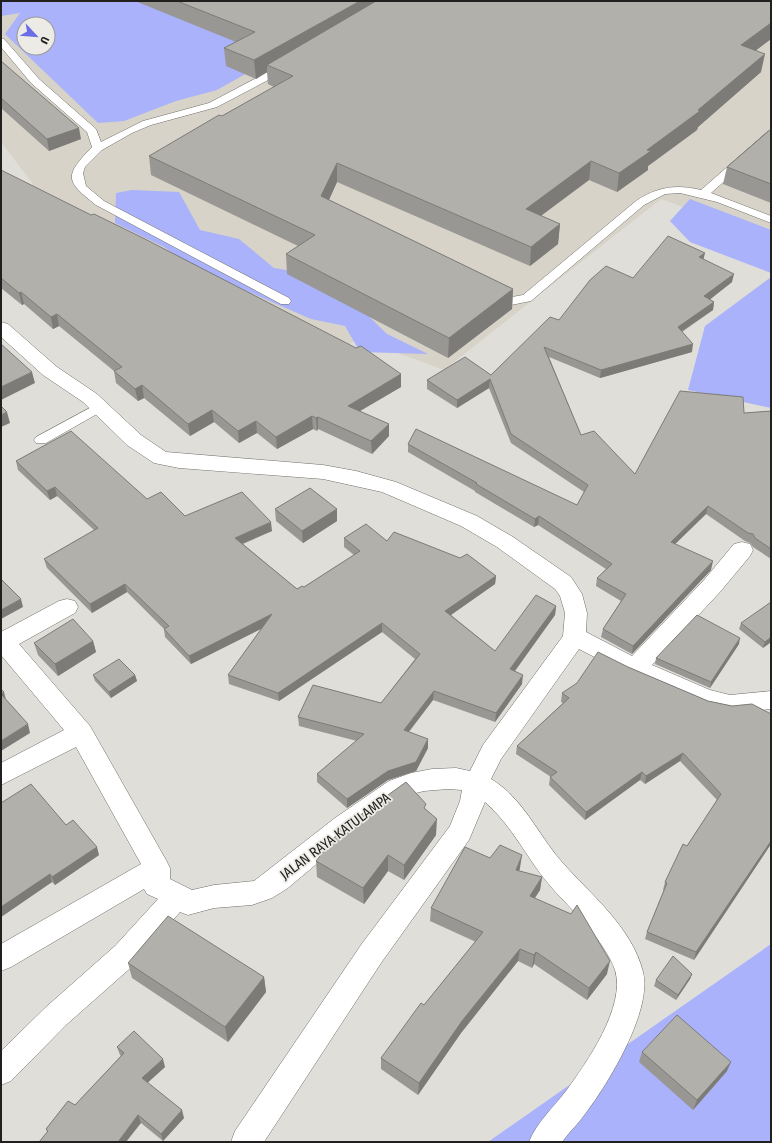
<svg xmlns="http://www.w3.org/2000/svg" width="772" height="1143" font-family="'Fira Sans Condensed',sans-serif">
  <rect width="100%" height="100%" fill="#e0ded9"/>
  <path fill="#d7d3c8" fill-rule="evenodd" d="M39,1H771V239L661,199L444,370L360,339L282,377L1,203L33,184L1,142V12ZM24,24H48V48H24Z"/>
  <path fill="#a9b2fa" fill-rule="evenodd" d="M1,1H361L369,4L217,90L176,101L124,121L98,123L5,34L20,13L1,16ZM24,24H48V48H24Z
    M132,190L179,192L200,230L239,239L274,268L311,274L345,293L387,334L428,354L360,352L345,326L311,319L194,268L164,247L115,223L116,193Z
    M690,199L771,230V273L690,242L670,221Z
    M771,277V408L688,390L705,326Z
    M771,944V1142H488Z"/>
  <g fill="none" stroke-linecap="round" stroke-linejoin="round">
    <defs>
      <path id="lane" d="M1,38L4,39L39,79L96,129L101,142L143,121L209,103L281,65H289L290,67L289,69L217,107L151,125L132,133L102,150L85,167L83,173L86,186L104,201L289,298L291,301L289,304H281L96,205C65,181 64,176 92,147L87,132L31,83L1,47Z
        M771,131V140L711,193L771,216V223L717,202L680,193L665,194L644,205L531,301L511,305L490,298L488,295L494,291L512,297L523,295L636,201C657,187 676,184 701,190L767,132Z
        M99,403L104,404L106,407L104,410L46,443H36L34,440L36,437Z"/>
      <path id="street" d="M1,322L8,324L57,367L97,394L141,435L166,452L323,465L356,471L396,482L477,516L513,537L571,577L582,594L587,613L586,632L632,656L704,580L734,544L742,542L750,544L753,550L750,556L720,592L652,665L710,690L730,695L771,691V709L730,713L706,708L627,674L579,649L501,759L491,779C523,798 537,833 561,861C590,894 632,927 643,972C653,1010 608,1084 585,1114C578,1124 569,1132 562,1142H529C537,1122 553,1108 566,1091C587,1062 626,1007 615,970C605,941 573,911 552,888C528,861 513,826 485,802L469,840L381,963L264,1142H231L235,1131L361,945L450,826L460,801L462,790L448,789L424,791L412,794L401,799L345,840L288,888L272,898L252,905L214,908L188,915L180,912L135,964L66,1025L11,1081L1,1085V1051L46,1007L115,946L158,899L147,894L144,889L11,967L1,971V944L141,864L76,747L1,785V763L64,730L1,655V632L59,601L67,599L75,601L78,607L75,613L19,644L90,726L166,860L170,868V879L192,890L214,885L254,881L335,818L389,781L411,773L432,769L456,768L470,771L483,745L563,636L565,613L560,596L555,589L497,547L461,526L382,492L323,479L179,468L154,463L127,445L83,402L43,375L1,337Z"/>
    </defs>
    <use href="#lane" stroke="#706e6a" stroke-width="1"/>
    <use href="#street" stroke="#706e6a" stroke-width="1"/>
    <use href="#lane" fill="#fff" fill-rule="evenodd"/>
    <use href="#street" fill="#fff" fill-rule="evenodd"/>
  </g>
  <path fill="#999793" d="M135,1H771V39L756,50L761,72L698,127L697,130L648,166V170L617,192L589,180L541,216L560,224L558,244L530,266L337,182L329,200L513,289L512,309L448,358L287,274L286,254L298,246L151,175L149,156L274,87L268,84L267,72L256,79L226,66L224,48L236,42Z
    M1,61L81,139L49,151L1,108Z
    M771,129V203L723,184L727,167Z
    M1,170L401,387L360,411L389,436L372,454L318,429L317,431L313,429L277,449L257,433L239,443L214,422L190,436L144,398L138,401L116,383L114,371L59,326L53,329L24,304L22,305L1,288Z
    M703,259L732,282L710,299L714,302L713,310L682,332L692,352L600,378L549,357L581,435L635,474L744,413L771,411V559L753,547L750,543L745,541L706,514L675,544L711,570L632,654L601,637L603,629L621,601L596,586L597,578L606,569L538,525L534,527L475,492V491L408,452V444L577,505L584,492L511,443L489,388L457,408L427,389V380L491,375L559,320L633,278Z
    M16,461L147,499L185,516L272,531L243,544L297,589L304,587L354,555L344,547V538L387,541L496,576L495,584L451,615L495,651L556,606L555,615L514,671L522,684L495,722L433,700L409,732L428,748L416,771L388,780L347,808L317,782V774L357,741L299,726L298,717L381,703L415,659L382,632L279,701L229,684L228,675L262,628L191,664L165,637L164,629L127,592L92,613L47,568L44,559L94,530L57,496L50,500L18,470Z
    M275,509H337V521L303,543L276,521Z
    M741,623L771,642L763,648L739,629Z
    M93,641L96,652L58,676L38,655L34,643Z
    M739,644L710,688L655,664L656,658Z
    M628,667L708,701L771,714V844L694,960L645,939L647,932L664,890H663L665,882L687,846L717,800L680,761L645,784L640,780L585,820L549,785L550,777H551L516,754L517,746L563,703L561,702L562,693Z
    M93,675H135L137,681L111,698L95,681Z
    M1,803L66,825L99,855L55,885L52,882L1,917Z
    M426,809L436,835L404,880L388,871L364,904L317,877L316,861Z
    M490,858L520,868L519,871L542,877L540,890L535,898L607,974L587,1000L534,964L532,968L518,961L461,1033L418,1095L381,1069V1058L476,942L430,921L431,908Z
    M128,963L264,977L266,992L228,1042L132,978Z
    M692,974L690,979L676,1000L654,986L656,980Z
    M117,1047L165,1067L147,1083L184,1118L163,1141L141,1123L47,1132L46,1129L75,1105L121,1056L120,1055Z
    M642,1052L727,1071L693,1110L639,1062Z"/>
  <path fill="#7d7b78" d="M360,1H379L267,65V72L256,79L254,60Z
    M771,23V39L738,64L741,45Z
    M765,54L761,72L698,127L697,130L648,166V170L617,192L619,173L647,150L698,110Z
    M79,128L81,139L49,151L47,139Z
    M591,161L589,180L524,228L526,209Z
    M337,163V182L322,215L321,196Z
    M560,224L558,244L530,266L531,247Z
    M705,253L703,261L699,257Z
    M734,274L732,282L703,305L704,296Z
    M513,289L512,309L448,358L449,338Z
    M21,292L24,304L22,305L19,293Z
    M714,302L713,310L676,335L678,327Z
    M57,314L59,326L53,329L51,317Z
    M693,344L692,352L600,378L601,370Z
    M32,372L35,383L1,400V387Z
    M401,374V387L348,418V406Z
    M490,379L489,388L457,408V400Z
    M142,385L144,398L138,401L135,389Z
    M212,410L214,422L190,436L188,424Z
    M7,412L10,423L1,427V415Z
    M312,416L313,429L277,449L276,437Z
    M318,417V429L317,431L316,418Z
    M256,421L257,433L239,443L238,431Z
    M389,424V436L372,454L371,441Z
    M55,487L57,496L50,500L47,491Z
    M708,506L706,514L669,550L671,542Z
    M337,509V521L303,543L302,531Z
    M539,516L538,525L534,527L535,519Z
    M271,522L272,531L236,546L235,538Z
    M713,561L711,570L632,654L633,646Z
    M496,576L495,584L445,619V611Z
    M125,584L127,592L92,613L90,604Z
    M21,599L23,607L1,619V610Z
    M556,606L555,615L510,678V669Z
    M272,614L273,623L191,664L189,656Z
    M382,623V632L279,701L278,693Z
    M771,637V642L763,648L765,642Z
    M740,638L739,644L710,688L711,682Z
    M93,641L96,652L58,676L55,664Z
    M135,675L137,681L111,698L109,692Z
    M523,675L522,684L495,722L496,713Z
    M434,691L433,700L403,739L404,730Z
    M4,692L6,700L3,702L1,694Z
    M28,724L30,733L1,751V741Z
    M428,739V748L416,771L388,780L347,808V799Z
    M683,753L680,761L645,784L646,776Z
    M642,772L640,780L585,820L586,812Z
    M437,819L436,835L404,880V865Z
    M771,841V844L694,960L696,952Z
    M97,847L99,855L55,885L52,877Z
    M388,855V871L364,904L363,888Z
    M522,855L520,868L515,883L516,870Z
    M50,874L52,882L1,917V907Z
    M542,877L540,890L528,908L530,896Z
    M520,949L518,961L461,1033L418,1095L419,1083L462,1021Z
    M536,952L534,964L532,968L534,955Z
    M610,961L607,974L587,1000L589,988Z
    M692,974L690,979L676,1000L678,995Z
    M264,977L266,992L228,1042L225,1027Z
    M163,1059L165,1067L144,1086L142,1078Z
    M731,1062L727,1071L693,1110L697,1100Z
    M182,1110L184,1118L163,1141L161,1134Z
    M138,1115L141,1123L126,1142H118Z"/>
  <path fill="#b2b0ab" stroke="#7d7b78" d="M177,1H360L254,60L224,48L255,32Z
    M376,1H771V23L741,45L765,54L698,110L700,111L647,150L651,151L619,173L591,161L526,209L560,224L531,247L337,163L321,196L513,289L449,338L286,254L315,235L149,156L219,115L222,116L293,76L267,65Z
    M1,61L79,128L47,139L1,98Z
    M771,129V184L727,167Z
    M1,170L91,215L94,214L145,239L356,348L361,346L401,374L348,406L389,424L371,441L318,417L316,418L312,416L276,437L256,421L238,431L212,410L188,424L142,385L135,389L114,371L122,367L57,314L51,317L21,292L19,293L1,278Z
    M668,236L705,253L699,257L734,274L704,296L714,302L678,327L693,344L601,370L544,347L581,435L594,431L635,474L680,391L743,397L744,413L771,411V549L755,538L753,534L748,533L708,506L671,542L713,561L633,646L603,629L626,594L597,578L612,564L539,516L535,519L476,484L477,483L408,444L416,429L577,505L588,485L511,434L490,379L457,400L427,380L465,357L491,375L550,317L559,320L590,280L606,266L633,278Z
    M1,344L32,372L1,387Z
    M1,406L7,412L1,415Z
    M71,431L147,499L161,492L185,516L242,492L271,522L235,538L297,589L302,586L304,587L360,551L344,538L366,524L387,541L394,532L460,558L467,554L496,576L445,611L495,651L536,595L556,606L510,669L523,675L496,713L434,691L404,730L428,739L416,762L388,771L347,799L317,774L364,734L298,717L313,685L381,703L420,654L382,623L278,693L228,675L272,614L189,656L164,629L169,626L125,584L90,604L44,559L98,528L55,487L47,491L16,461Z
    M310,488L337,509L302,531L275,509Z
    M1,579L21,599L1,610Z
    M771,602V637L765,642L741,623Z
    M697,615L740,638L711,682L656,658Z
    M73,619L93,641L55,664L34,643Z
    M598,652L628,667L708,701L732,706L752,704L771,714V841L696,952L647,932L667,883L665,882L683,844L687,846L721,794L683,753L646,776L642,772L586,812L550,777L557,772L517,746L569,698L562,693L577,683Z
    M119,659L135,675L109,692L93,675Z
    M1,689L4,692L1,694Z
    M1,694L28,724L1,741Z
    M406,782L426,804L424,808L437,819L404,865L388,855L363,888L316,861L341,829Z
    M31,784L66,825L73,820L97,847L52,877L50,874L1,907V803Z
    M500,845L522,855L516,870L542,877L530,896L571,914L577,905L610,961L589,988L536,952L534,955L520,949L462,1021L419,1083L381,1058L421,1003L424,1005L483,932L431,908L465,847L490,858Z
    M168,916L264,977L225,1027L128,963Z
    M673,956L692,974L678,995L656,980Z
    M677,1015L731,1062L697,1100L642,1052Z
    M134,1031L163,1059L142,1078L182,1110L161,1134L138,1115L118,1142H39L48,1131L46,1129L68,1101L75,1105L124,1053L117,1047Z"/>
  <g text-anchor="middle" stroke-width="3.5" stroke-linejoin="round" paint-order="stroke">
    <g font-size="14" fill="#21201e" stroke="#edebe6">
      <text transform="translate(335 836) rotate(-37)" y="5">JALAN RAYA KATULAMPA</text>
    </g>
  </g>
  <rect width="772" height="1143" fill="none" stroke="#21201e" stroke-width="4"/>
  <g transform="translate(36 36) rotate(116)"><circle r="19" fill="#edebe6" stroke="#9b9a96"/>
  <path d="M0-3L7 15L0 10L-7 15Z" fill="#6b6de7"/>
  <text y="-6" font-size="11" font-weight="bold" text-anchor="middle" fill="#21201e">U</text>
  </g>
</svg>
